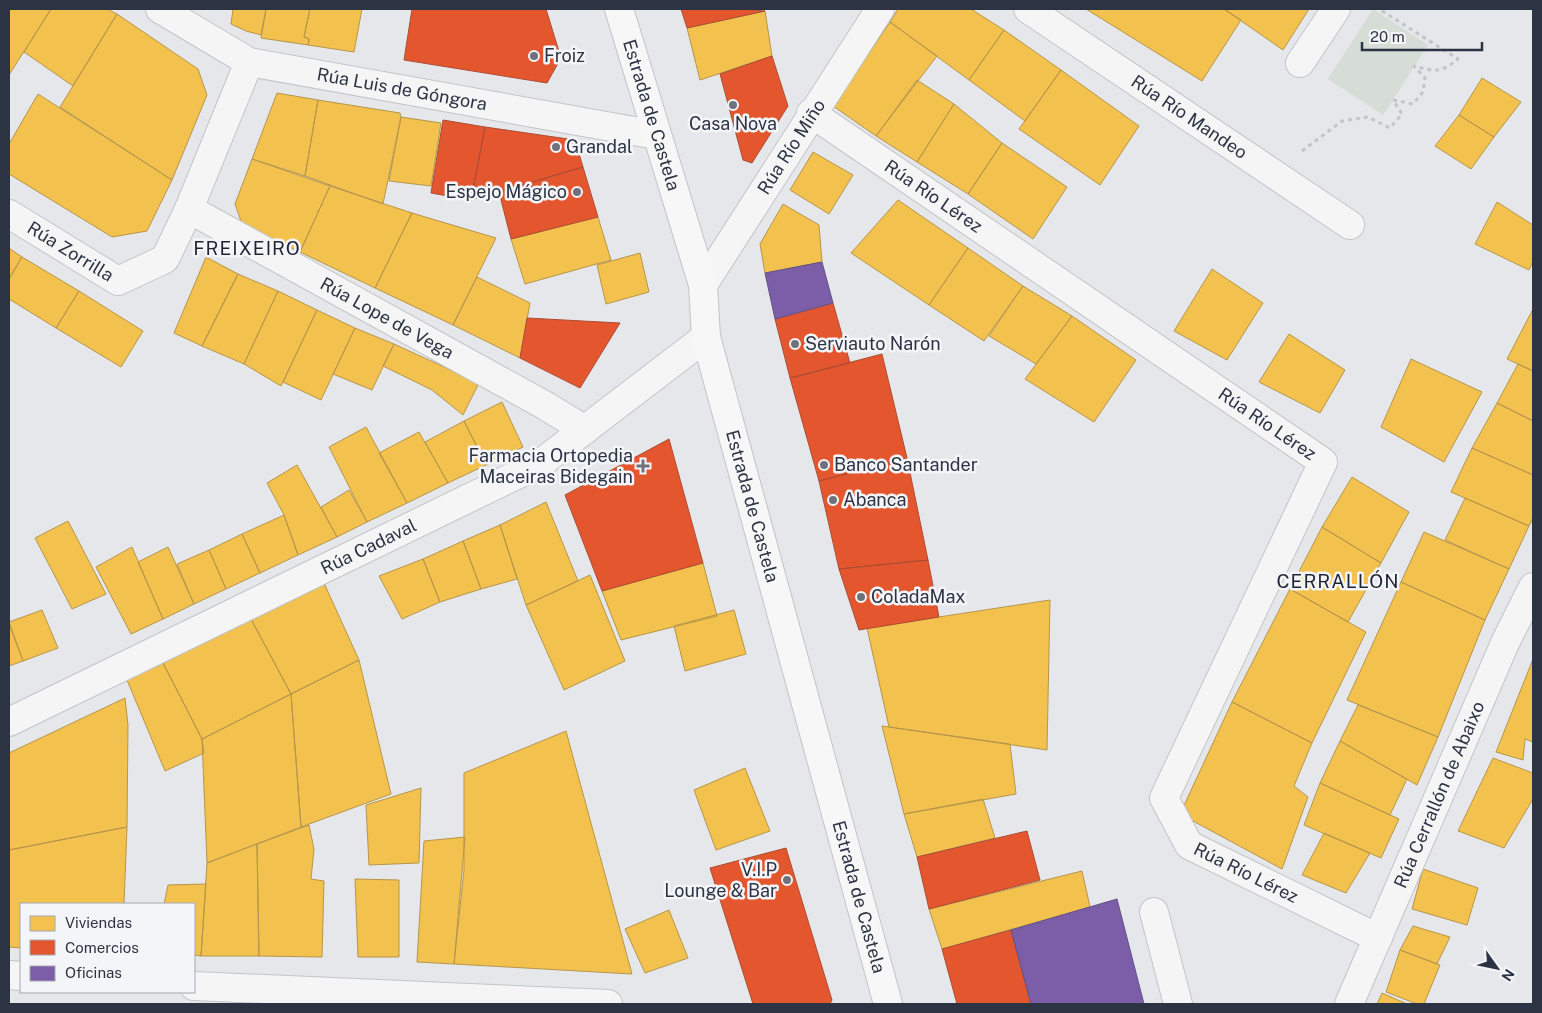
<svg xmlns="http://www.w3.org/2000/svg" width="1542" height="1013" font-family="'Public Sans',sans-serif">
  <rect width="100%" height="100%" fill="#e5e7ea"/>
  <path fill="#d5ddd6" d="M1373,9L1428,45L1383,115L1328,79Z"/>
  <path fill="#f2c14e" stroke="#b7964b" d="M9,9H51L9,75Z
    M51,9H107L117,14L73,86L24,52Z
    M233,9H266L261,35L246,31L231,24Z
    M266,9H310L304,37L309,39L308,45L261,38Z
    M310,9H362L354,52L308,45L309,39L304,37Z
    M898,9H971L1004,30L969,80L890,22Z
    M1086,9H1224L1241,20L1202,81Z
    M1224,9H1309L1283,50Z
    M765,11L772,56L700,80L687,28Z
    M117,14L198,69L207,95L172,180L60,107Z
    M890,22L937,56L876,136L833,106Z
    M1004,30L1061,70L1025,121L969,80Z
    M1061,70L1139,126L1100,185L1019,129Z
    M1482,78L1521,102L1494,137L1459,115Z
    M917,80L954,104L917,162L876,136Z
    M277,93L318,100L305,176L252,159Z
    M38,94L172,180L147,231L112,237L9,174V144Z
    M318,100L400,113L401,117L383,204L305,176Z
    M954,104L1002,143L968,194L917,162Z
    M1459,115L1494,137L1471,169L1435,146Z
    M401,117L441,123L431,186L389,181Z
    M1002,143L1067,187L1033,239L968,194Z
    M813,152L853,175L829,214L790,190Z
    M252,159L330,186L300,252L242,224L235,204Z
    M330,186L412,213L375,288L300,252Z
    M898,200L968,248L929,305L851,253Z
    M1497,202L1533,225V261L1529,270L1475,244Z
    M783,204L819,225L822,262L765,273L760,244Z
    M412,213L496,238L453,325L375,288Z
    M598,217L611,260L525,284L511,239Z
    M9,248L22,257L9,279Z
    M968,248L1023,286L984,341L929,305Z
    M640,253L649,292L606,304L597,265Z
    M22,257L79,291L56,328L9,299V279Z
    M206,257L238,274L202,346L174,333Z
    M1212,269L1263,303L1227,360L1174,331Z
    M238,274L278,291L244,364L202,346Z
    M477,277L530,303L520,358L453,325Z
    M1023,286L1072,316L1036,364L989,336Z
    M79,291L143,331L121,367L56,328Z
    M278,291L317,310L281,386L244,364Z
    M1533,309V371L1507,359Z
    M317,310L355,328L321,400L283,382Z
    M1072,316L1136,360L1094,422L1025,379Z
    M355,328L394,344L372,390L333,374Z
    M1289,334L1345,370L1320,413L1259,382Z
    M394,344L479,383L463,415L432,390L383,366Z
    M1411,359L1482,392L1444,462L1381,427Z
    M1518,364L1533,371V421L1497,403Z
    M502,402L523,447L486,465L464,421Z
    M1497,403L1533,421V475L1472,448Z
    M464,421L486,465L448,483L425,442Z
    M366,427L407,503L367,522L329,447Z
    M419,432L448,483L407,503L379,453Z
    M1472,448L1533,475V518L1529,526L1451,492Z
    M297,465L337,537L298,555L284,515L267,483Z
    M1352,477L1409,512L1381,563L1322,527Z
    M349,490L367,522L337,537L321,507Z
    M1465,498L1529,526L1509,569L1445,540Z
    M546,502L578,581L526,605L500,525Z
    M284,515L298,555L260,573L242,534Z
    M68,521L106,594L72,609L35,538Z
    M500,525L517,579L481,589L463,541Z
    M1322,527L1381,563L1348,622L1290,589Z
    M1424,532L1509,569L1485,620L1401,582Z
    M242,534L260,573L226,589L209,550Z
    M463,541L481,589L440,602L423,559Z
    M132,547L163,619L131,634L96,567Z
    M168,547L194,604L163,619L138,562Z
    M209,550L226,589L194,604L177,564Z
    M423,559L440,602L402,619L379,576Z
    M703,563L717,616L621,640L602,591Z
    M590,575L625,661L564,690L526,605Z
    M1401,582L1485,620L1438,737L1347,700Z
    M324,583L359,660L291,694L251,619Z
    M1290,589L1366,632L1312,743L1232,702Z
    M1050,600L1047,750L889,727L867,628Z
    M42,610L58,648L23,661L9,622Z
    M734,610L746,654L685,671L674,626Z
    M251,619L291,694L202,739L163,663Z
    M9,624L23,661L9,666Z
    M1533,659V742L1525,739L1523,760L1496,752Z
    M359,660L391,794L301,827L291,694Z
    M163,663L202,739L204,753L165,771L127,680Z
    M291,694L301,827L207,863L202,739Z
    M125,698L128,725L127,827L9,850V753Z
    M1232,702L1312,743L1294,786L1308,797L1282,869L1180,814Z
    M1358,705L1438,737L1417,785L1340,741Z
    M882,726L1010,744L1016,794L904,814Z
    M566,731L632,974L454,964L464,870V773Z
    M1340,741L1407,779L1390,815L1320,783Z
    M1493,758L1533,773V799L1504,848L1458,831Z
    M745,768L770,831L716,850L694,790Z
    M1320,783L1399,819L1381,858L1304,825Z
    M421,788L419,863L369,865L366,805Z
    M983,799L995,838L917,857L904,814Z
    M309,825L314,849L311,879L324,881L322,957L259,956L257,844Z
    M127,827L124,904H21V948L9,947V850Z
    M1324,833L1370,853L1346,893L1302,875Z
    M465,837L454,964L417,962L424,841Z
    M257,844L259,956H201L207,863Z
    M1423,869L1478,888L1467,925L1412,909Z
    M1082,871L1090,907L942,949L929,909Z
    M355,879L399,880V957H358Z
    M206,884L201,956L194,955V904H164L168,885Z
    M669,910L688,958L645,973L625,929Z
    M1413,926L1450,937L1437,964L1400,950Z
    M1400,950L1440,965L1424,1004H1417L1386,992Z
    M1382,993L1407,1004H1377Z"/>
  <path fill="#e4572e" stroke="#ad4c34" d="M412,9H546L561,58L547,83L404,60Z
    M681,9H744L765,11L687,28Z
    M772,56L788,106L752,163L743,160L720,74Z
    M443,120L485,127L471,200L431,193Z
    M485,127L575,140L583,167L471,200Z
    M583,167L598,217L511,239L499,192Z
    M833,303L850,363L790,378L775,319Z
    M527,318L620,323L580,388L520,358Z
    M882,354L907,458L819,481L790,378Z
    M669,439L703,563L602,591L565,495Z
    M907,458L928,560L839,569L819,481Z
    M928,560L939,617L859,630L839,569Z
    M1027,831L1040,880L929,909L917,857Z
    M786,848L832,1000L830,1004H753L710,868Z
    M1011,930L1031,1004H957L942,949Z"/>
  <path fill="#7b5ea7" stroke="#635189" d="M822,262L833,303L775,319L765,273Z
    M1117,899L1144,1004H1031L1011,930Z"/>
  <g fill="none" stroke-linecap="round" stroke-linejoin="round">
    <defs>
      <g id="street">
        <path id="s1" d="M160,9L249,62L656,135"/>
        <path id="s2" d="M1028,9L1350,225"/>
        <path d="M1300,63L1336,9"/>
        <path id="s3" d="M811,113L1323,462L1164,798L1189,845L1378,938"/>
        <path id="s4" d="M189,209L546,406L585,430"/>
        <path id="s5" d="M9,214L118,281L165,259L189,209L249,62"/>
        <path id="s6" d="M703,285L880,9"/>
        <path id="s7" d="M9,722L541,463L706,337"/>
        <path d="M1154,912L1178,1004"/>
        <path d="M9,975L21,976"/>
        <path d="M194,986L608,1004"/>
        <path id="s8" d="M1349,1004L1505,643L1533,587"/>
      </g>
      <g id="primary">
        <path id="s9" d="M619,9L703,285L706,337L888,1004"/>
      </g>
    </defs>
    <use href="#street" stroke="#c3c5c8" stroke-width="30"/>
    <use href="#primary" stroke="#c2c4c7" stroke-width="30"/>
    <path stroke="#c4c5ca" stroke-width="3" stroke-dasharray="4 4" stroke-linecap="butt" d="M1302,151L1342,121L1368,117L1390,128L1402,114L1393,100L1413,104L1423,92L1425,78L1414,66C1436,72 1440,73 1458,59L1379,9"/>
    <use href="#street" stroke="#f5f5f6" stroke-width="28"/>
    <use href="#primary" stroke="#f7f7f8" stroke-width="28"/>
  </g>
  <g fill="#6d727d" stroke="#f4f5f8" stroke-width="2">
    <circle cx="534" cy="56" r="5"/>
    <circle cx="733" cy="105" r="5"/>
    <circle cx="556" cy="147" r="5"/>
    <circle cx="577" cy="192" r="5"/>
    <circle cx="795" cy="344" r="5"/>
    <circle cx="824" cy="465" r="5"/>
    <path d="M640.5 458.5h5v5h5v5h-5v5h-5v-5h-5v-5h5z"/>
    <circle cx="833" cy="500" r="5"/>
    <circle cx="861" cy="597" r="5"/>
    <circle cx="787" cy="880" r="5"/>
  </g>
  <g text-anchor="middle" stroke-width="5" stroke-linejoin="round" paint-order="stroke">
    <g font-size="18" fill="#2c3343" stroke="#f4f5f8" text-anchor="start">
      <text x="544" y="62">Froiz</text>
      <text x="733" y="130" text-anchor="middle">Casa Nova</text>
      <text x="566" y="153">Grandal</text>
      <text x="567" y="198" text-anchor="end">Espejo Mágico</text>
      <text x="805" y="350">Serviauto Narón</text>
      <text x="633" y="462" text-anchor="end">Farmacia Ortopedia<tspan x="633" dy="21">Maceiras Bidegain</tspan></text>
      <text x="834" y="471">Banco Santander</text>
      <text x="843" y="506">Abanca</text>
      <text x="871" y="603">ColadaMax</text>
      <text x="777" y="876" text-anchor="end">V.I.P<tspan x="777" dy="21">Lounge &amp; Bar</tspan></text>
    </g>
    <g font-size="18" fill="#2c3343" stroke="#f4f5f8">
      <text dy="6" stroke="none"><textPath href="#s1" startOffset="259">Rúa Luis de Góngora</textPath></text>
      <text dy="6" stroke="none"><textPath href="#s9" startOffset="111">Estrada de Castela</textPath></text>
      <text dy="6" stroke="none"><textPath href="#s2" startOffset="194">Rúa Río Mandeo</textPath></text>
      <text dy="6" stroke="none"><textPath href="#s6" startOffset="164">Rúa Río Miño</textPath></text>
      <text dy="6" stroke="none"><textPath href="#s3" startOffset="148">Rúa Río Lérez</textPath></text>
      <text dy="6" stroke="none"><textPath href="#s5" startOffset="72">Rúa Zorrilla</textPath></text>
      <text dy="6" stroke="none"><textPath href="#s4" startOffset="226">Rúa Lope de Vega</textPath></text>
      <text dy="6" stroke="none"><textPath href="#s3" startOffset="552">Rúa Río Lérez</textPath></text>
      <text dy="6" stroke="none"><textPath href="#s9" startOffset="516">Estrada de Castela</textPath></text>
      <text dy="6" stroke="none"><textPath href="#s7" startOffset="400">Rúa Cadaval</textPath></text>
      <text dy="6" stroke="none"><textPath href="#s8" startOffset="228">Rúa Cerrallón de Abaixo</textPath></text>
      <text dy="6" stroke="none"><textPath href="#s3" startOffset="1108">Rúa Río Lérez</textPath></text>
      <text dy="6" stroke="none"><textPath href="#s9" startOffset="921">Estrada de Castela</textPath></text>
    </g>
    <g font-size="19" letter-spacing="1" fill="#1e2434" stroke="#f4f5f8">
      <text x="247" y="255">FREIXEIRO</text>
      <text x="1338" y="588">CERRALLÓN</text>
    </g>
  </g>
  <rect width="1542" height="1013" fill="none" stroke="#2c3343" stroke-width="20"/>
  <rect x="20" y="903" width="175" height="90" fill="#f4f5f8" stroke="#a4a7b0"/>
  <rect x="30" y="916" width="25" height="15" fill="#f2c14e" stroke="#a4a7b0"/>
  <text x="65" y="928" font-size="15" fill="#2c3343">Viviendas</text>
  <rect x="30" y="940" width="25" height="15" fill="#e4572e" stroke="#a4a7b0"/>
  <text x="65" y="953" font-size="15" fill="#2c3343">Comercios</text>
  <rect x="30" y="966" width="25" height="15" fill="#7b5ea7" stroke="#a4a7b0"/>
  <text x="65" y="978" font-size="15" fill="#2c3343">Oficinas</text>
  <g transform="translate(1497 968) rotate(123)" stroke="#f4f5f8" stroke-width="4" paint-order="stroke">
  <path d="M0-4L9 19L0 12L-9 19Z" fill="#2c3343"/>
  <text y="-8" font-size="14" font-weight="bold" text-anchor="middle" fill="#2c3343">N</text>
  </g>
  <path d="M1362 42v8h120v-8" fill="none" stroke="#2c3343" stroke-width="2.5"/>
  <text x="1370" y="42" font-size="15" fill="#2c3343" stroke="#f4f5f8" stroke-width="4" paint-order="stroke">20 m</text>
</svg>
